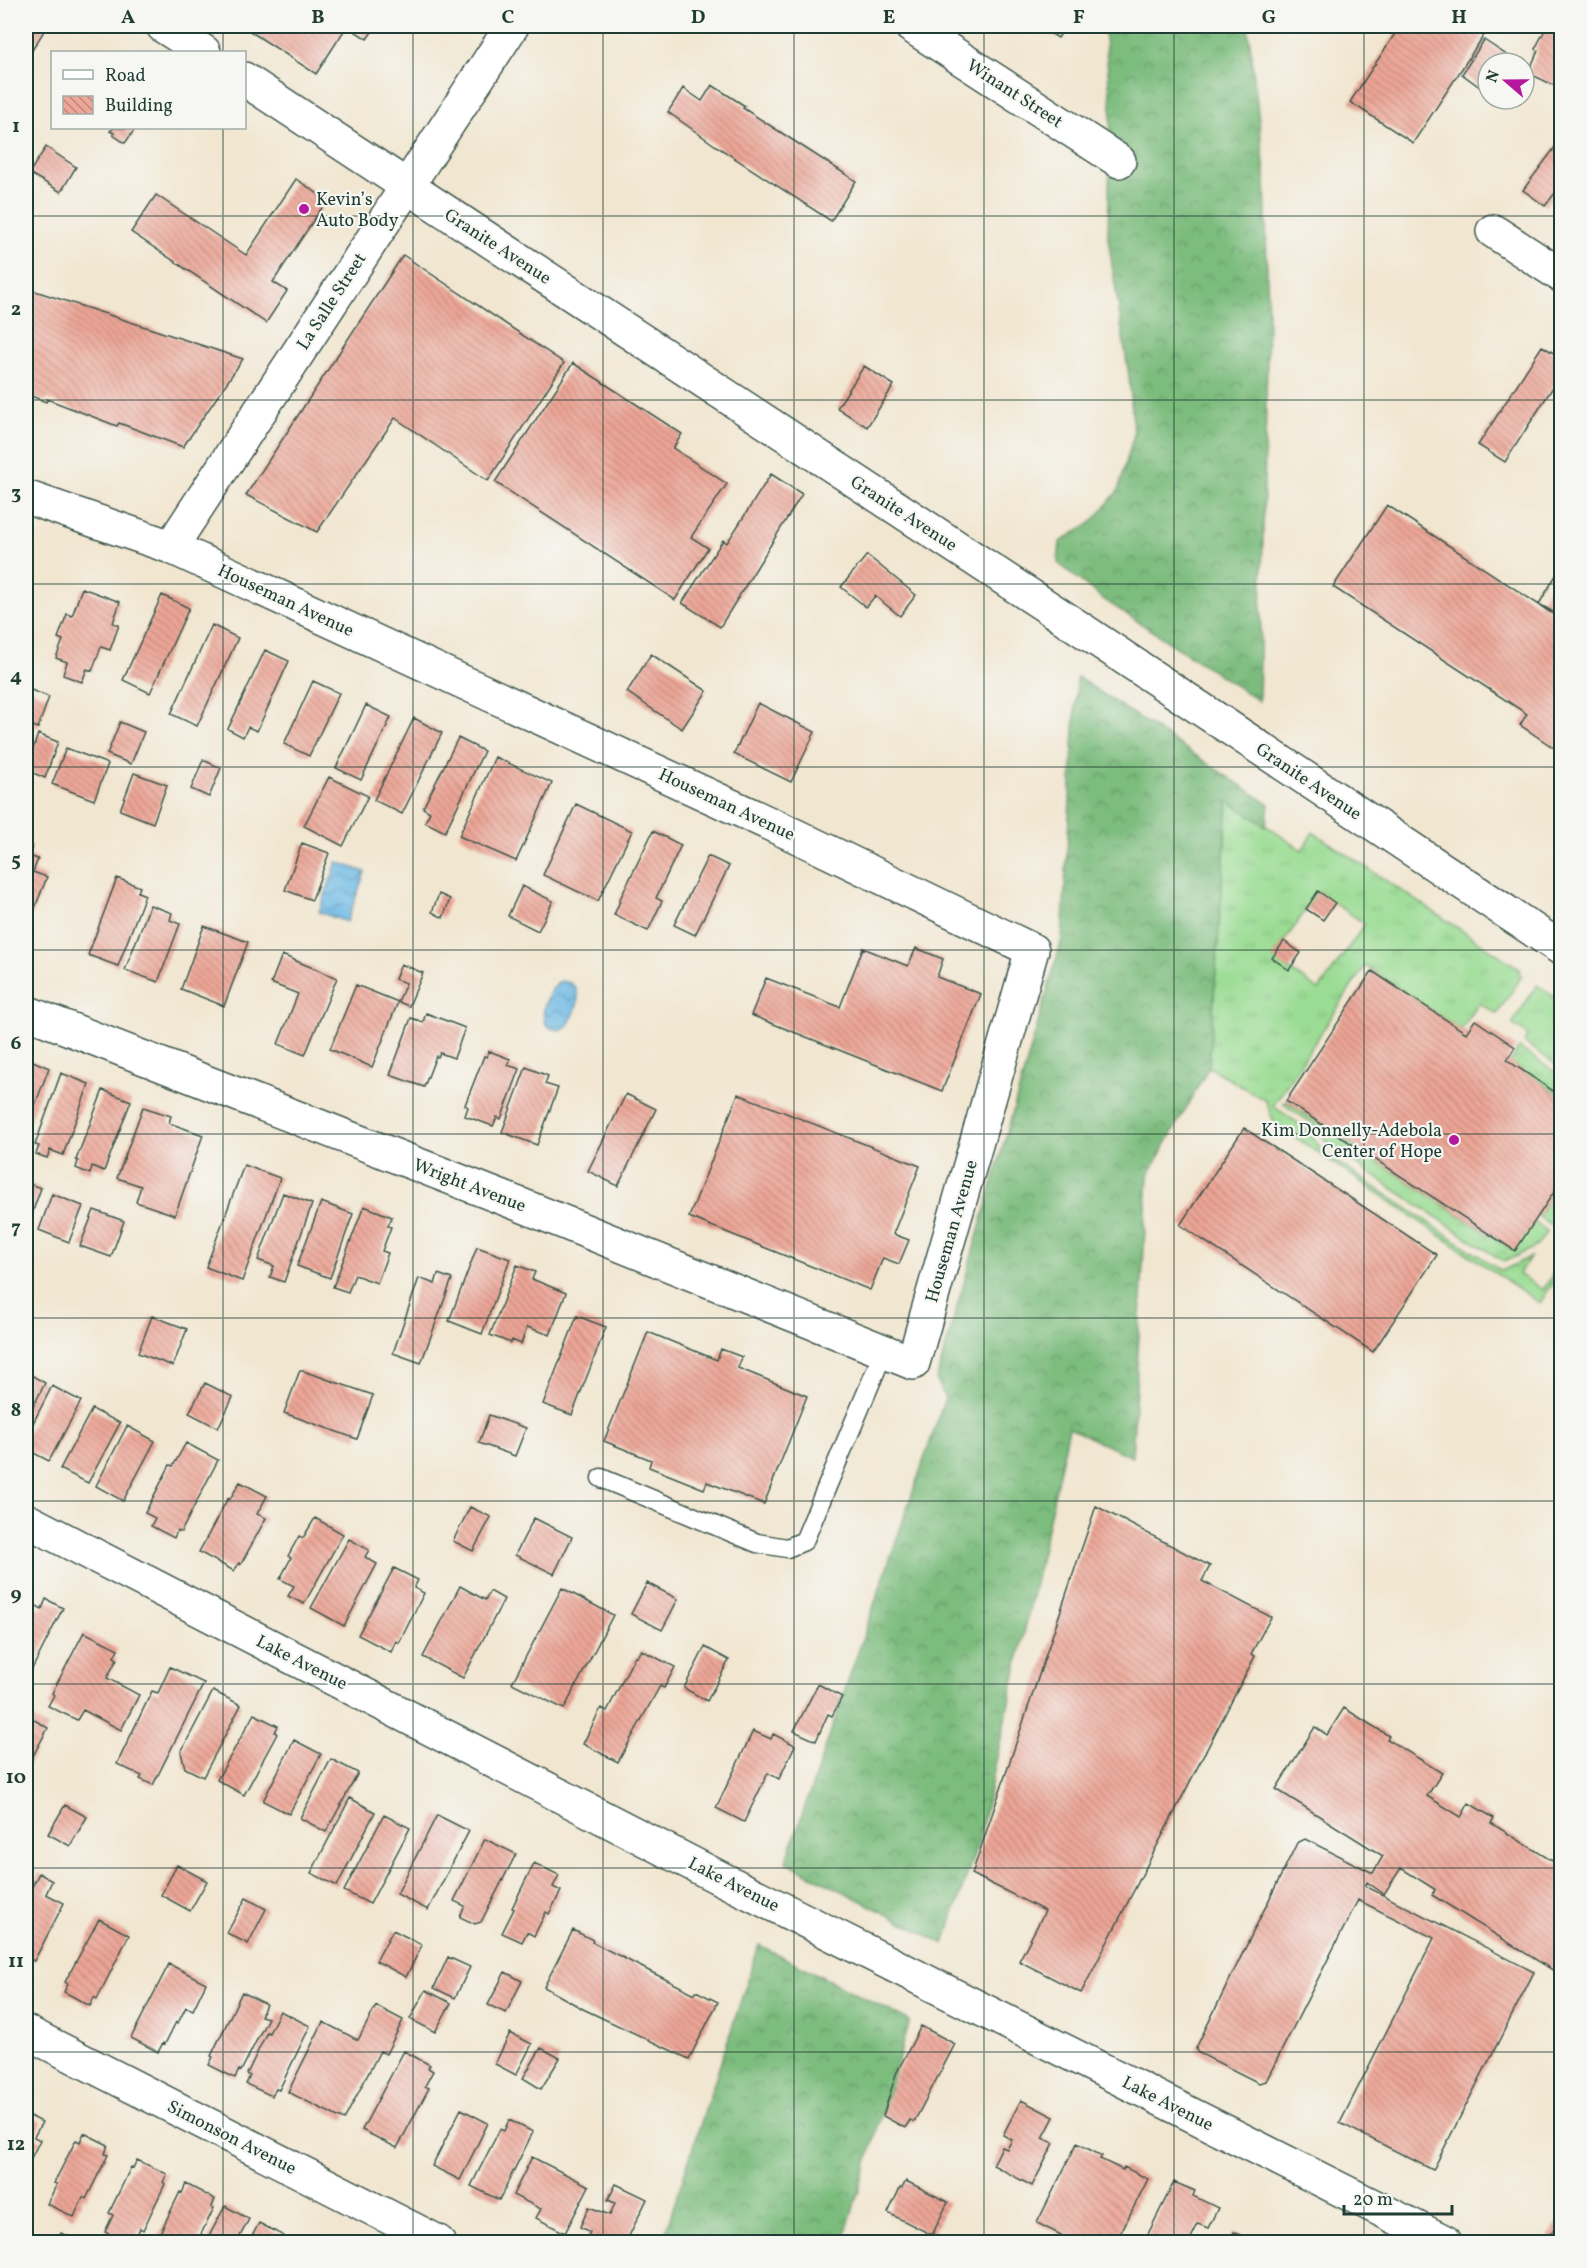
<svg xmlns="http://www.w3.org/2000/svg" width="1587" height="2268" font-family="Vollkorn,serif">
  <defs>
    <pattern id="grass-tufts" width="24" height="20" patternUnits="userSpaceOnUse" patternTransform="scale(1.5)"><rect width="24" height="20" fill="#9adc93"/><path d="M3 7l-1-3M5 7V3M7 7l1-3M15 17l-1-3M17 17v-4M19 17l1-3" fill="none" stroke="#84be7f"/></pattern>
    <pattern id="forest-crowns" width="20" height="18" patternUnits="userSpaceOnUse" patternTransform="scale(1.5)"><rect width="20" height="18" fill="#7bbc7d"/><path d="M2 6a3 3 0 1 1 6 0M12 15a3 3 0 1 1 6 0" fill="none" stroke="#649a67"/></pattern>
    <pattern id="water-waves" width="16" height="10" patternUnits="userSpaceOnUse" patternTransform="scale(1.5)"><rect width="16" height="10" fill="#6ab8e4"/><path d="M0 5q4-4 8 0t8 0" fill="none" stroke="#5797ba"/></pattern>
    <pattern id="building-back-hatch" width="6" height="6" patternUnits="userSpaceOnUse" patternTransform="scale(1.5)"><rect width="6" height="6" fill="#eda697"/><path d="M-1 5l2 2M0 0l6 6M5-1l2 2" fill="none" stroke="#bf887c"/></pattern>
  </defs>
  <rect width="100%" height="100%" fill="#f6f6f2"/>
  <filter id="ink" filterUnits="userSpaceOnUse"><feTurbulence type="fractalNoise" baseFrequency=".0167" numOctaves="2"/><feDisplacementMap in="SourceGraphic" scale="12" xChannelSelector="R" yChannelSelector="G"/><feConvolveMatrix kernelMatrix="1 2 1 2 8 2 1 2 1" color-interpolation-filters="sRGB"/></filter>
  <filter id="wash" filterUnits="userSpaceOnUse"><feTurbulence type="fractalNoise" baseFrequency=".008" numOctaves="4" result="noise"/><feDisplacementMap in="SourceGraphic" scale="24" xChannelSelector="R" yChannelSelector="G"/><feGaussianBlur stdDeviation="1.35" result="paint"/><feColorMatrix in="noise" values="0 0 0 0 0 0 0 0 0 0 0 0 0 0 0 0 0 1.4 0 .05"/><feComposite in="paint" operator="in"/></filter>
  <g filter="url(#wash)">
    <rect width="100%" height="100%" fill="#f1e6d0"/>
    <path fill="url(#grass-tufts)" stroke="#5c8c64" stroke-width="1.5" fill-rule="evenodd" d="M1228,800L1302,850L1313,832L1520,969L1518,973L1522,976L1497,1014L1479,1003L1461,1030L1365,966L1273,1106L1307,1129L1326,1155L1502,1271L1530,1257L1519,1274L1543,1290L1561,1262V1271L1540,1303L1274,1123L1266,1101L1209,1067ZM1318,892L1365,924L1319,990L1273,958Z
      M1537,985L1561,1001V1068L1524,1042L1528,1035L1512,1024Z
      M1519,1048L1561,1076V1096L1510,1062Z
      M1286,1101L1514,1251L1534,1222L1547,1231L1537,1246L1504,1262L1333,1149L1312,1123L1283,1104Z
      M1561,1180V1209L1551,1225L1538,1216Z"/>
    <path fill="url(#forest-crowns)" stroke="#4d7c58" stroke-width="1.5" d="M1104,26H1248L1265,172L1268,320L1259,701L1103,599L1058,563L1060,542L1092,522L1118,491L1134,434L1129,377L1108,238L1111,106Z
      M1077,677L1269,804L1266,826L1228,801L1209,1067L1148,1176L1132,1457L1069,1428L979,1839L944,1944L786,1862L945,1398L936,1381L1062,939Z
      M759,1945L910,2021L843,2242H662Z"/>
    <path fill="url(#water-waves)" stroke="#447a8c" stroke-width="1.5" d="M337,862L365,872L347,922L319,912Z
      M561,981L571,983C584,994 576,1013 567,1026C559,1032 552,1031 545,1023C540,1010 549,988 561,981Z"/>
    <g id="blocks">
      <path fill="url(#building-back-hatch)" d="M26,26H36L44,31L26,60Z
        M242,26H376L367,39L347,26L316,74Z
        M1039,26H1066L1058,38Z
        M1400,26H1490L1413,143L1350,102Z
        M1547,26H1562V68L1553,85L1528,73L1538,51L1535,49Z
        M1484,40L1508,56L1503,63H1488V93L1462,74Z
        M712,85L745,106L743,108L856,181L831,221L716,146L668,112L683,88L702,101Z
        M114,128H136L125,143L113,135L114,133L110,131Z
        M1562,138V184L1545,206L1523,190Z
        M46,147L76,167L61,192L29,173Z
        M296,179L327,200L273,282L287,291L266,323L131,232L156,195L246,255Z
        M403,255L564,363L488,481L395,418L317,532L246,495Z
        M26,288L155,330L243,359L183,447L119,423L117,426L47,399L46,402L26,394Z
        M1542,346L1562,358V373L1505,462L1478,445Z
        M573,363L682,434L673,448L727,484L691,537L708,548L675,600L495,482Z
        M864,366L894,385L867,427L837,408Z
        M771,474L802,494L720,627L682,603L723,540L727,543Z
        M1387,505L1562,620V737L1554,748L1520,725L1527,714L1333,587Z
        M867,555L916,595L900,616L875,596L866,607L841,587Z
        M1562,565V617L1539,604Z
        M82,588L120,602L113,623L119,625L110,650L101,647L92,671L87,669L82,682L63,675L67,662L56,658L63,640L58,638L67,614L72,616Z
        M162,595L189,608L150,693L123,680Z
        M212,625L238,638L197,726L171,714Z
        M265,650L289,661L257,731L248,727L243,737L228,729Z
        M651,654L707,691L682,729L627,692Z
        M313,681L339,693L309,756L284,744Z
        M26,688L49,697L38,728L26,723Z
        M758,703L815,732L791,782L734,754Z
        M366,705L391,717L361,780L336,768Z
        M414,718L442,733L402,814L374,800Z
        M120,722L144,732L131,764L107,754Z
        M38,734L58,742L45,778L26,770Z
        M458,738L484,751L445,832L425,822L430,812L423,808Z
        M66,748L108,764L94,800L52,784Z
        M495,757L552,783L516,861L459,836Z
        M203,760L221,768L209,797L191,789Z
        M134,773L167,785L153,823L120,810Z
        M329,777L368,796L343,846L304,826Z
        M576,804L632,831L598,901L543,875Z
        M653,831L681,845L656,898L662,901L648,931L614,915L620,901H619Z
        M26,843L32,846L29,856L38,859L33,872L47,877L31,918L26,916Z
        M302,843L329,853L312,900L285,890Z
        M708,856L729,866L695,935L674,925Z
        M117,878L140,887L138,892L145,895L118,966L88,955Z
        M522,886L553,901L538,931L508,916Z
        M1318,891L1335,903L1323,920L1306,909Z
        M439,894L450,899L443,918L432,912Z
        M150,905L172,913L170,920L180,924L158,982L125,970Z
        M204,926L248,942L224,1006L181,989Z
        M1284,941L1301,953L1289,970L1272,958Z
        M863,948L908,966L916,948L943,959L937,977L981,994L942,1091L751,1015L766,978L840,1007Z
        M282,955L337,978L305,1055L278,1044L298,994L271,983Z
        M401,964L423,973L409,1006L398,1002L406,983L395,979Z
        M1372,971L1466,1033L1475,1020L1515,1047L1507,1060L1562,1097V1180L1515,1251L1286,1101Z
        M356,985L398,1002L372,1067L330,1049Z
        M426,1013L465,1028L454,1058L440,1053L438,1057L436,1056L424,1087L390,1075L411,1018L423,1022Z
        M489,1051L510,1059L507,1065L520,1069L501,1119L497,1117L493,1126L465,1116L468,1107L465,1105L484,1056L487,1057Z
        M26,1058L49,1068L26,1129Z
        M526,1067L548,1076L545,1084L558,1088L537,1145L502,1132Z
        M61,1073L89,1084L63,1155L50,1150L47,1158L36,1154L39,1146L35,1145Z
        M103,1090L131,1101L104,1171L92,1166L90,1174L76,1168L78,1161L76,1160Z
        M626,1094L656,1109L618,1186L588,1171Z
        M738,1094L920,1166L893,1234L909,1240L899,1264L883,1258L870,1290L689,1217Z
        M143,1107L171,1116L169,1123L203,1135L175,1215L136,1202L141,1186L117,1178Z
        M1244,1128L1437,1255L1373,1352L1180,1225Z
        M244,1165L280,1178L242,1281L206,1267Z
        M26,1183L41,1188L28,1225L26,1224Z
        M283,1193L312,1204L284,1282L270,1277L274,1266L258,1260Z
        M52,1194L83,1206L69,1242L39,1230Z
        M321,1202L353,1214L330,1278L297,1266Z
        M364,1206L392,1217L388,1226L391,1227L382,1251L388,1253L377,1283L355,1275L348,1292L333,1287Z
        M94,1210L124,1221L111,1257L80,1246Z
        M477,1247L510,1259L482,1334L449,1321Z
        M517,1265L535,1272L532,1279L566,1293L550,1335L527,1327L521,1344L512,1340L511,1343L490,1335Z
        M438,1274L452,1279L421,1363L393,1353L419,1278L435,1284Z
        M152,1316L187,1329L173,1366L138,1353Z
        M577,1316L606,1327L572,1415L543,1404Z
        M648,1332L717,1360L721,1349L742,1357L738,1368L807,1396L764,1504L707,1482L704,1489L649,1467L651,1460L604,1441Z
        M300,1370L373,1395L357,1439L284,1413Z
        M26,1372L45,1383L26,1421Z
        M205,1383L233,1397L218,1428L189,1413Z
        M52,1386L81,1401L49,1461L26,1449V1437Z
        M92,1409L120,1423L88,1483L60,1469Z
        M489,1415L526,1428L515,1456L479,1443Z
        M127,1426L155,1441L123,1501L96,1486Z
        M186,1443L218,1460L181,1532L177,1531L174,1538L151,1526L155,1518L145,1513L170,1465L173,1466Z
        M240,1482L267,1496L257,1514L266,1518L241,1564L239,1563L234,1571L199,1552L228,1498L230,1499Z
        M1096,1506L1210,1566L1202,1581L1271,1617L1251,1654L1255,1656L1081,1993L1019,1961L1045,1911L972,1874Z
        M470,1507L491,1517L473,1551L453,1541Z
        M315,1518L343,1534L304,1604L288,1596L294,1586L280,1579L291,1558L288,1556L299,1536L303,1538Z
        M534,1518L572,1537L554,1574L515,1555Z
        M349,1539L369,1550L365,1557L377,1564L344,1626L311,1608Z
        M394,1568L418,1580L414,1588L424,1593L399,1643L396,1641L391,1652L358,1635Z
        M647,1583L678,1599L662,1630L631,1614Z
        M460,1586L485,1600L490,1591L504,1599L463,1678L423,1657Z
        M562,1588L613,1615L564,1709L512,1683Z
        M46,1599L63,1608L26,1681V1600L42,1609Z
        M84,1632L118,1649L114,1657L117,1659L107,1678L139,1695L121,1730L83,1710L77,1720L48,1706L54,1695L52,1693Z
        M705,1647L729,1660L707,1701L684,1688Z
        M641,1650L675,1667L664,1688L660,1686L618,1762L583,1744L601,1708L607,1711L635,1656L637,1657Z
        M170,1667L204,1683L153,1785L140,1779L142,1776L117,1764L152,1691L158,1693Z
        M818,1684L842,1697L832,1716L828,1714L816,1741L794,1731Z
        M213,1691L241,1705L203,1777L185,1768L181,1752Z
        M1344,1708L1389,1736L1387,1739L1442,1773L1427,1796L1461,1817L1469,1803L1494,1818L1491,1823L1562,1867V1976L1432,1895L1436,1890L1401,1868L1384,1894L1367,1882L1365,1886L1534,1972L1433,2170L1340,2123L1434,1938L1358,1900L1266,2081L1259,2083L1197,2052L1196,2048L1297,1843L1305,1839L1373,1873L1383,1856L1276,1789L1315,1727L1327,1735Z
        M254,1714L278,1726L275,1732L277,1734L244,1795L217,1780Z
        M26,1715L48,1728L27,1767H26Z
        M753,1731L771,1739L773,1734L795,1745L779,1779L768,1773L744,1822L716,1808Z
        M294,1740L321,1754L289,1814L263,1801Z
        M331,1759L358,1773L326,1832L300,1818Z
        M350,1798L375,1812L337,1886L311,1873Z
        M65,1805L87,1817L70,1846L48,1834Z
        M384,1815L410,1828L370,1904L344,1891Z
        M437,1815L469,1831L428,1910L397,1894Z
        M485,1839L516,1854L481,1922L475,1924L460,1917L465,1906L454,1901Z
        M534,1863L559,1875L553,1887L561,1891L549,1914L546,1912L534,1936L527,1932L522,1942L502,1933L514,1909L512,1908Z
        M177,1865L207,1881L190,1911L161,1895Z
        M39,1873L52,1881L46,1894L64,1903L34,1961L26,1957V1899Z
        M246,1898L266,1909L248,1944L227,1933Z
        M99,1919L129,1935L97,1999L94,1997L90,2006L64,1992L68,1984L65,1982Z
        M393,1930L422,1945L406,1977L376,1961Z
        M573,1930L593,1940L592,1942L651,1972L695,1994L696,1991L718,2002L689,2059L583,2009L544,1987Z
        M448,1957L470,1967L455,1998L434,1988Z
        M169,1964L206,1983L193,2010L186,2007L178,2023L176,2022L165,2044L163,2043L158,2052L131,2038Z
        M505,1972L522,1981L506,2013L488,2005Z
        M426,1990L451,2003L435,2032L410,2019Z
        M242,1992L266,2004L261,2016L268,2018L241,2071L239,2070L235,2078L209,2065L213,2057L211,2056Z
        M376,2006L403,2020L386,2054L380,2051L344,2120L288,2092L323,2022L358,2040Z
        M280,2011L310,2026L279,2090L276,2089L272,2096L246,2084L250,2076L247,2074L267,2032L269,2033Z
        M921,2026L955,2044L914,2122L910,2120L905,2128L883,2116L896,2074Z
        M510,2033L532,2044L516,2075L495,2064Z
        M541,2048L560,2058L541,2089L523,2078Z
        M404,2051L430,2065L428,2068L433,2071L425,2086L429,2088L397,2148L362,2130Z
        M1021,2100L1054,2117L1043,2138L1054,2143L1032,2186L993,2165L1002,2147L1007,2149L1012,2140L1003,2135Z
        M461,2109L488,2123L460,2180L432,2166Z
        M26,2114L42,2122L34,2137L40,2140L31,2158L26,2156Z
        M509,2120L533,2132L499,2200L471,2186L500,2129L504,2131Z
        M84,2133L108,2145L105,2154L108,2155L86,2199L83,2197L74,2217L47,2204L57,2184L54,2183L76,2140L80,2142Z
        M1077,2143L1102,2156L1100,2159L1123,2170L1124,2167L1148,2179L1116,2242H1068L1060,2239L1061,2235L1037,2223Z
        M532,2157L589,2186L565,2233L536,2218L541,2209L513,2195Z
        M137,2160L167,2174L163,2182L165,2184L143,2230L140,2228L134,2242H126L105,2232L113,2215L109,2213L131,2167L133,2168Z
        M906,2181L948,2202L932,2235L888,2213L900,2188H902Z
        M1174,2182L1195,2191L1193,2196L1218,2208L1208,2228L1198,2224L1189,2242H1144Z
        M186,2184L215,2199L212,2207L214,2208L197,2242H161L162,2240L158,2237L180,2192L182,2193Z
        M616,2184L647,2199L626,2242H585L590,2232L580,2227L589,2207L610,2215L615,2203L608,2200Z
        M225,2206L249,2219L237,2242H206Z
        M1562,2216V2242H1556L1548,2238Z
        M259,2223L284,2236L281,2242H249Z
        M1234,2232L1254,2242H1229Z
        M61,2233L81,2242H56Z"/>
    </g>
  </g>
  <g filter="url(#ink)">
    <use href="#blocks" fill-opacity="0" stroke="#3e564b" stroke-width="1.5"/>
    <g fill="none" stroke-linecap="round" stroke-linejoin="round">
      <defs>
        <path id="service" d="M601,1478L757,1543L787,1548L804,1541L884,1351"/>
        <path id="minor" d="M163,26L204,52
          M911,26L1119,161
          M244,79L1081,629L1562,949
          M1493,231L1562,276
          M26,497L171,547L796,836L1032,950L913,1363L521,1205L26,1012
          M171,547L512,26
          M26,1520L716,1876L1445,2242
          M26,2032L438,2242"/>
      </defs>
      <use href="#service" stroke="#3e564b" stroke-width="21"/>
      <use href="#minor" stroke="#3e564b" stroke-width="36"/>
      <use href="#service" stroke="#fff" stroke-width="18"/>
      <use href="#minor" stroke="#fff" stroke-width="33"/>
    </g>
  </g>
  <path fill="none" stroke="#1f3d34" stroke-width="1.5" stroke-opacity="0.55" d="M223,26V52M413,26V2242M603,26V2242M794,26V2242M984,26V2242M1174,26V2242M1364,26V2242M223,128V2242M26,216H1562M26,400H1562M26,584H1562M26,767H1562M26,950H1562M26,1134H1562M26,1318H1562M26,1501H1562M26,1684H1562M26,1868H1562M26,2052H1562"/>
  <g fill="#b5179e" stroke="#f6f6f2" stroke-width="2">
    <circle cx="304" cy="209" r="6"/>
    <circle cx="1454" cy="1140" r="6"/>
  </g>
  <g text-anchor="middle" stroke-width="4.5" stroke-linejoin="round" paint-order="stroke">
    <g font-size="18" fill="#1f3d34" stroke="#f6f6f2">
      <text transform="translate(1015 93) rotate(33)" y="6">Winant Street</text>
      <text transform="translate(498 246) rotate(33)" y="6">Granite Avenue</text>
      <text transform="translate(331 301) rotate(-57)" y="6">La Salle Street</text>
      <text transform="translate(904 513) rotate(33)" y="6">Granite Avenue</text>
      <text transform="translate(286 600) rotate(25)" y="6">Houseman Avenue</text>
      <text transform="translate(1309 781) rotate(34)" y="6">Granite Avenue</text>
      <text transform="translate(727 804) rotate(25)" y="6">Houseman Avenue</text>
      <text transform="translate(470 1185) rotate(21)" y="6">Wright Avenue</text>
      <text transform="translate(951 1231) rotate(-74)" y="6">Houseman Avenue</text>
      <text transform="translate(302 1662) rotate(27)" y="6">Lake Avenue</text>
      <text transform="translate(734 1884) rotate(27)" y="6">Lake Avenue</text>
      <text transform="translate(1168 2103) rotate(27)" y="6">Lake Avenue</text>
      <text transform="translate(232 2137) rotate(27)" y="6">Simonson Avenue</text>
    </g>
    <g font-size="18" fill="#1f3d34" stroke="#f6f6f2" text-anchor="start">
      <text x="316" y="205">Kevin’s<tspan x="316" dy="21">Auto Body</tspan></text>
      <text x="1442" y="1136" text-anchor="end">Kim Donnelly-Adebola<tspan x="1442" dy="21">Center of Hope</tspan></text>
    </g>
  </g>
  <rect width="1587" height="2268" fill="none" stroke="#f6f6f2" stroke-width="66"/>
  <rect x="51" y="51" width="195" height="78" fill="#f6f6f2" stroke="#a0aca6" stroke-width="1.5"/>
  <rect x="63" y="70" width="30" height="9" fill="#ffffff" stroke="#a0aca6" stroke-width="1.5"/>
  <text x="105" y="81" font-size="18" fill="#1f3d34">Road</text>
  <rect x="63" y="96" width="30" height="18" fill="url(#building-back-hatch)" stroke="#a0aca6" stroke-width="1.5"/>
  <text x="105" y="111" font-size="18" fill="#1f3d34">Building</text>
  <g transform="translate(1506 81) rotate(290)"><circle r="28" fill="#f6f6f2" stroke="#a0aca6" stroke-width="1.5"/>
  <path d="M0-4.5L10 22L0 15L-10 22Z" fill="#b5179e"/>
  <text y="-9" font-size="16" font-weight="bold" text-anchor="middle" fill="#1f3d34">N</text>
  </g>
  <path d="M1344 2205v9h108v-9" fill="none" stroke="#1f3d34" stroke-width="3"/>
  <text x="1353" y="2205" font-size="18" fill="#1f3d34" stroke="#f6f6f2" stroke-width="4.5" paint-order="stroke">20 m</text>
  <rect x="33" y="33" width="1521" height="2202" fill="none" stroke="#1f3d34" stroke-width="2"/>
  <g font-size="20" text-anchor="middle" font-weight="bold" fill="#1f3d34">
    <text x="128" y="23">A</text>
    <text x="318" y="23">B</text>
    <text x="508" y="23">C</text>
    <text x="698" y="23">D</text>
    <text x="889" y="23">E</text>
    <text x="1079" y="23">F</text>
    <text x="1269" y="23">G</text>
    <text x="1459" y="23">H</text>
    <text x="16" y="132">1</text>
    <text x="16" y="315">2</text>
    <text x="16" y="499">3</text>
    <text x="16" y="682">4</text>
    <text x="16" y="866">5</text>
    <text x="16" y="1049">6</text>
    <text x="16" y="1233">7</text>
    <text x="16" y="1416">8</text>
    <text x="16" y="1600">9</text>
    <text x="16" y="1783">10</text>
    <text x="16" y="1967">11</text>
    <text x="16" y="2150">12</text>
  </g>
</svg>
